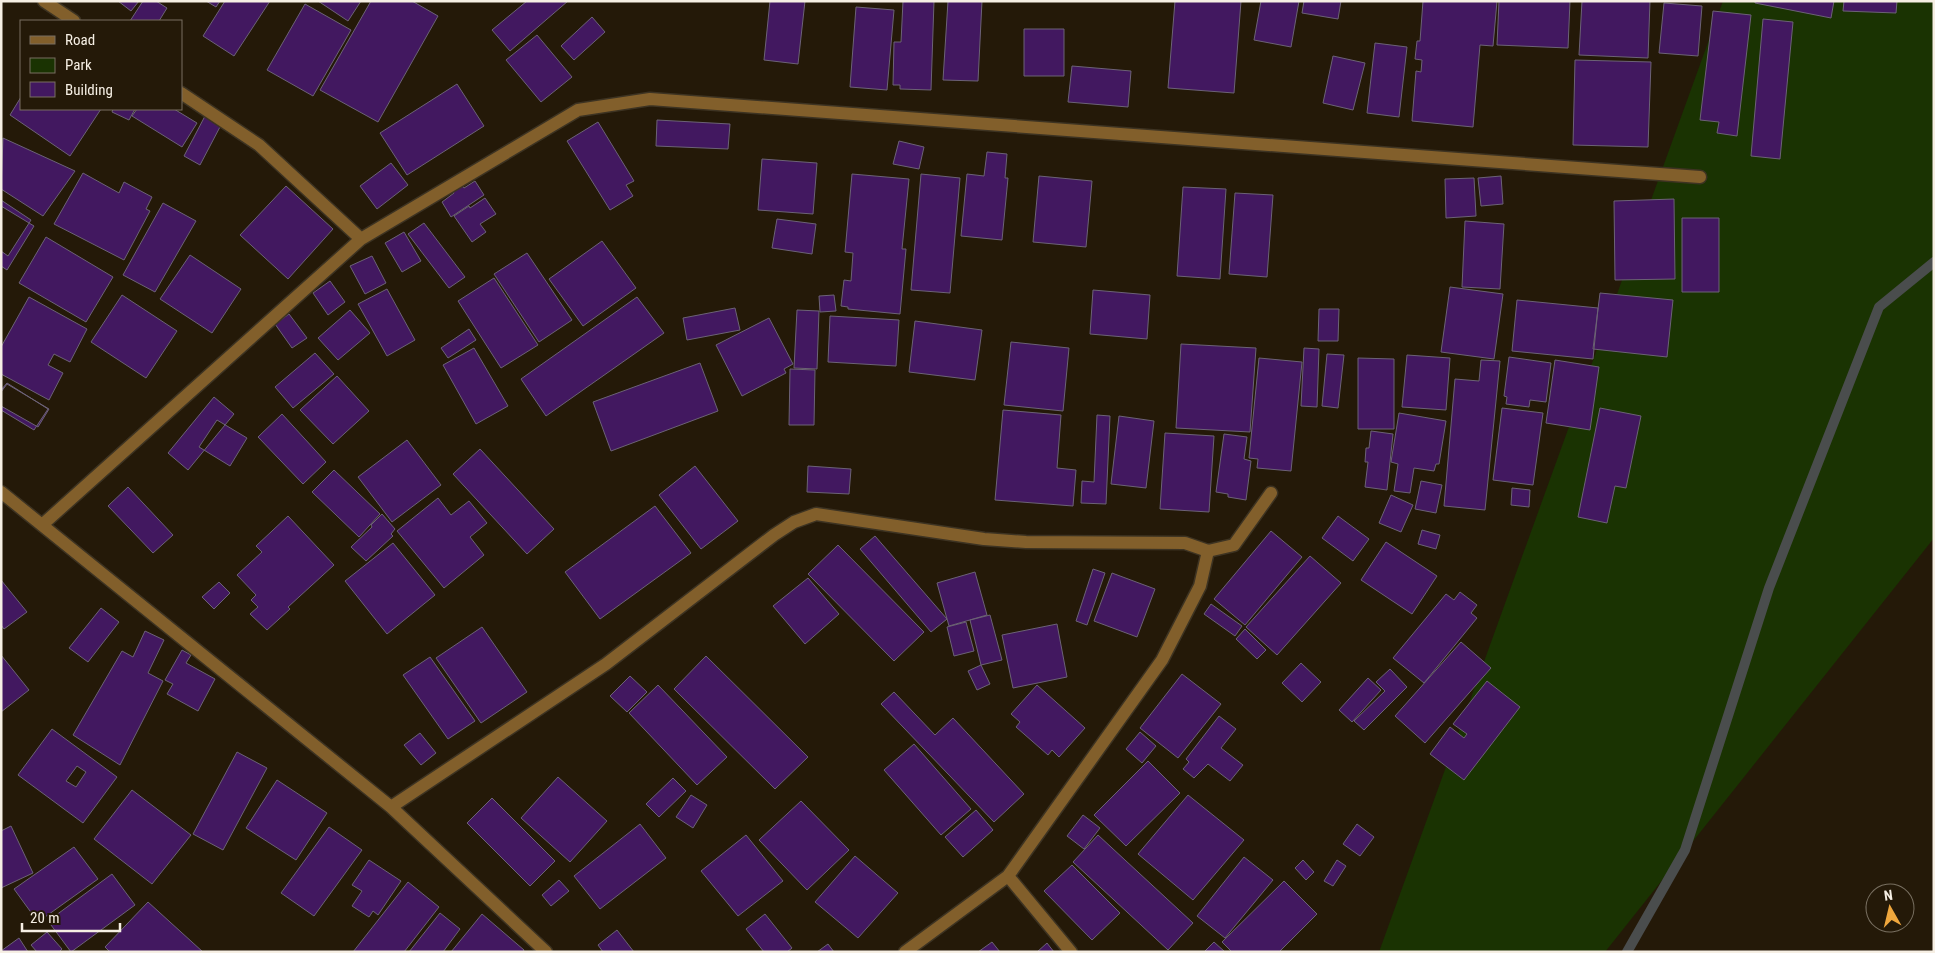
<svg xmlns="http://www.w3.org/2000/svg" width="1935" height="953" font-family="'Roboto Condensed',sans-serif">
  <rect width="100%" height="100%" fill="#241908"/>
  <path fill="#1a3302" d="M1723,1H1934V538L1605,952H1379Z"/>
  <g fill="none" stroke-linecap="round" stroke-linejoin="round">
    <path stroke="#4a4d4d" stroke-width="10" d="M1627,952L1685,850L1769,588L1879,307L1934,262"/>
  </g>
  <path fill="#421860" stroke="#6c6276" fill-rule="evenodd" d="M118,1H139L131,11Z
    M143,1H156L167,8L159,21H130Z
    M206,1H220L216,7Z
    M225,1H270L234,56L203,36Z
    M318,1H361L348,21Z
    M371,1H412L438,16L378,122L320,90Z
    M527,1H568L510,51L492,30Z
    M770,1H805L798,64L764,60Z
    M903,1H934L931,90L900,89V85H893L894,42H901Z
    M948,1H982L978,81L943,80Z
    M1175,1H1241L1234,93L1168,88Z
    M1261,1H1299L1291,47L1254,40Z
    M1304,1H1341L1338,19L1302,13Z
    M1423,1H1497L1493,46L1480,45L1473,127L1412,121L1416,71L1421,72L1422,60L1415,59L1417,41H1420Z
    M1499,1H1570L1568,48L1497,45Z
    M1582,1H1650L1648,58L1579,55Z
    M1755,1H1834L1831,18L1755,3Z
    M1844,1H1897L1896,13L1843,11Z
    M1664,3L1702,6L1698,56L1659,53Z
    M305,4L351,30L313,96L267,70Z
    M856,7L894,10L887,90L850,87Z
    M1713,11L1751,15L1737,136L1717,133L1719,122L1700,120Z
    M592,17L605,32L574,60L561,46Z
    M1763,19L1793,22L1780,159L1751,156Z
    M1024,29H1064V76H1024Z
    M537,35L572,77L541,102L506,60Z
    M1375,43L1407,47L1399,117L1367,113Z
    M1333,56L1365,63L1353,110L1323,103Z
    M1575,60L1651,62L1648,147L1573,145Z
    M1072,66L1131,71L1128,107L1068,102Z
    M457,84L484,126L407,175L380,133Z
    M21,97V109H101L70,156L10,115Z
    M113,109H135L129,120L112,112Z
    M137,109H174L197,123L182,147L132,116Z
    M205,116L221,125L200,165L184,156Z
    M657,120L730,124L728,149L656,146Z
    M598,122L634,181L626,185L633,196L610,210L567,141Z
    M3,138L75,171L43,216L1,189Z
    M899,141L924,147L919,169L893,164Z
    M987,152L1007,154L1005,178H1008L1002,240L961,236L967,174L984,176Z
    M762,159L817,163L813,214L758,210Z
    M391,163L408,185L377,209L360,186Z
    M83,173L119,193L124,182L152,197L146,209L150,211L124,260L54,224Z
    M852,174L909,179L902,249H906L900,314L848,309V307L841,306L844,280L851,281L853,253L845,252Z
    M921,174L960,178L950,293L911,290Z
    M1039,176L1092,181L1086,247L1033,242Z
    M1501,176L1503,204L1481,206L1478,178Z
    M1474,178L1476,216L1446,218L1445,179Z
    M460,181L464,188L475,181L484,195L451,217L442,202L454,193L450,187Z
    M286,186L333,229L288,279L240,235Z
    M1183,187L1226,189L1220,279L1177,276Z
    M1235,193L1273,195L1267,277L1229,274Z
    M485,198L496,214L480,224L486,232L472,242L454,216L469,206L470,208Z
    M1674,199L1675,279L1615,280L1614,201Z
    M1,200L31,220L8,256L1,251Z
    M163,203L196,221L155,292L123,275Z
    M1,206L34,226L7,270L1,266Z
    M1682,218H1719V292H1682Z
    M777,219L816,224L812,254L772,248Z
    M1465,221L1504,224L1500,289L1462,287Z
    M424,223L465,277L449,288L408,234Z
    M404,232L421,261L402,272L385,243Z
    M46,237L113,277L86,322L19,283Z
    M602,241L636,288L583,326L549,279Z
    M527,253L572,320L539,342L494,274Z
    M190,255L241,289L212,333L160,299Z
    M372,256L386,283L365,294L350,266Z
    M494,278L538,345L501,368L458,301Z
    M330,281L345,302L328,315L313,293Z
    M1450,287L1503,294L1494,359L1441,352Z
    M387,289L415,340L387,356L358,304Z
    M1093,290L1150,295L1147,339L1090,334Z
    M1600,293L1673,300L1667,357L1593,349Z
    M122,295L177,331L146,378L91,342Z
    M834,295L836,311L820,312L819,296Z
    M29,297L87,329L70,362L54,354L48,365L63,373L49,400L1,374V347Z
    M637,297L664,333L546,416L521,379Z
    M1517,300L1598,308L1593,359L1512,351Z
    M735,308L740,330L687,340L683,318Z
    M1319,309H1339L1338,341H1318Z
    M350,310L370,333L338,360L318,338Z
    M797,310L819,311L817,369L794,368Z
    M289,314L307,338L292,348L275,324Z
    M830,316L899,320L896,366L828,362Z
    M769,318L793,364L784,369L786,373L742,396L716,345Z
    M915,321L982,330L975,380L909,372Z
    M469,329L476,340L448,358L441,348Z
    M1011,342L1069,348L1063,411L1004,405Z
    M1181,344L1256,348L1250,432L1176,428Z
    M474,348L508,406L476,424L443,365Z
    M1304,348L1319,349L1317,407L1301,406Z
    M315,353L334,374L293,408L275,387Z
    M1327,354L1344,355L1338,408L1322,406Z
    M1407,355L1450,358L1446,410L1402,407Z
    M1509,357L1551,363L1546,402L1530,400L1529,407L1506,404L1507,397L1504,396Z
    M1259,358L1302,362L1291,471L1257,468L1258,459L1249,458Z
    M1358,358L1394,359V429H1358Z
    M1481,360L1500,361L1485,510L1444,506L1455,379L1479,381Z
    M1555,360L1599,367L1590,430L1546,423Z
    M700,363L718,411L611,451L593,402Z
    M790,369L815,370L814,425H789Z
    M337,376L369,411L333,444L300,410Z
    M7,383L48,409L34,430L1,410V390Z
    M7,384L49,409L38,427L1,406V392Z
    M214,397L234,414L188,470L168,453Z
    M1502,408L1543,413L1533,485L1493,480Z
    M1600,408L1641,416L1626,488L1615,486L1607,523L1578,517Z
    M1003,410L1061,415L1057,468L1076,470L1073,506L995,500Z
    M1399,413L1446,421L1439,464H1436L1434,471L1414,468L1410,493L1394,491L1398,464L1391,462Z
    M282,414L326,462L303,484L258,437Z
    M1097,415L1110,416L1106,504L1081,503L1082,481L1094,482Z
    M1119,416L1154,421L1146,488L1111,484Z
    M217,420L247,438L230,466L199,447Z
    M1371,431L1393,434L1387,490L1365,487L1368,462H1365L1366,448H1369Z
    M1165,433L1214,436L1209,512L1160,509Z
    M1224,434L1247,437L1244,459L1251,461L1246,500L1228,497V494L1216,492Z
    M407,440L441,485L392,522L358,477Z
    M480,449L554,529L527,554L453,474Z
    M695,466L738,521L701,549L659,495Z
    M808,466L851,469L849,494L807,492Z
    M334,470L380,514L359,537L312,492Z
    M1421,481L1442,485L1436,513L1415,509Z
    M128,487L173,535L153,553L108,506Z
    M1512,488L1530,490L1529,507L1511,505Z
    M1391,495L1413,505L1401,532L1379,523Z
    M438,498L451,515L469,501L487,523L470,537L484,555L444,588L397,531Z
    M655,506L691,553L600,619L565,572Z
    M382,514L395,529L391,534L393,536L366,561L351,547L372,527L371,525Z
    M288,516L334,565L288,607L290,609L267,630L250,614L258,607L251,600L256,595L237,575L262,552L256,546Z
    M1338,516L1369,539L1353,561L1322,538Z
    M1422,530L1440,535L1436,549L1418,544Z
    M1271,531L1302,557L1245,625L1214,599Z
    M875,536L947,619L931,632L860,549Z
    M1386,542L1437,576L1412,614L1361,580Z
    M393,543L435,595L387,634L345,581Z
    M838,545L924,632L894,661L808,574Z
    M1310,556L1341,583L1277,655L1246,627Z
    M1093,569L1105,573L1087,625L1076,621Z
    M975,572L987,615L949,626L937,583Z
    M1112,573L1155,589L1137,637L1094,621Z
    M808,578L839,614L805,644L773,606Z
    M1,580L27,612L4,629L1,625Z
    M219,582L230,593L214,609L202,597Z
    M1460,592L1477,605L1471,613L1477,618L1424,683L1393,658L1446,594L1454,600Z
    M1211,604L1242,626L1235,636L1204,614Z
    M101,608L119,622L88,662L69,648Z
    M990,615L1002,660L981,665L970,620Z
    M966,622L974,651L954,656L947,627Z
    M1057,624L1067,677L1013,688L1002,635Z
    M482,627L527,692L481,723L436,658Z
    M1245,629L1266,650L1257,659L1236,639Z
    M145,631L164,640L148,673L163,681L120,765L73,735L122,651L133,657Z
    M1461,642L1491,668L1425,743L1395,716Z
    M182,650L191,655L186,663L215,679L198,711L167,694L173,684L165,680Z
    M1,655L29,690L1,712Z
    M706,656L808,757L775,789L674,689Z
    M430,657L475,721L448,739L403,675Z
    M1301,663L1321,682L1302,702L1282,683Z
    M981,665L990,684L977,690L968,671Z
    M1390,669L1407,687L1364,730L1354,721L1385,691L1376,682Z
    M1182,674L1221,704L1178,758L1140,728Z
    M630,676L647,692L627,712L610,696Z
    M1368,678L1381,690L1352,722L1339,710Z
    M1487,681L1520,707L1464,780L1430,754L1450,727L1464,738L1467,734L1453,724Z
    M658,685L727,757L697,785L629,713Z
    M1037,685L1085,728L1059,757L1052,750L1048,755L1016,727L1020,722L1011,714Z
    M894,692L935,735L953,718L1024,794L994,822L881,704Z
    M1219,716L1236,729L1221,748L1243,765L1230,781L1208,764L1194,778L1183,769L1189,762L1186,759Z
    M52,729L117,777L83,823L18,775ZM77,766L86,772L76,787L66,781Z
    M1140,732L1156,746L1142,763L1126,749Z
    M420,733L436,753L421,765L404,745Z
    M914,744L971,809L941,835L884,770Z
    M237,752L267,768L223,850L193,834Z
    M1148,761L1180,793L1126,846L1094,815Z
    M558,777L607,821L570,862L521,818Z
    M673,778L686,791L659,817L646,804Z
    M277,780L327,813L296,860L246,828Z
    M132,790L191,835L152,884L94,839Z
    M691,795L707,805L693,828L676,817Z
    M1188,795L1244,840L1193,900L1138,854Z
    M492,798L555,861L530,886L467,823Z
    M801,801L849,850L807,890L759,840Z
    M976,810L993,830L963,857L945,837Z
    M1083,815L1100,828L1084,849L1067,836Z
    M640,824L666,858L600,909L574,876Z
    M1357,824L1374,837L1360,856L1343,844Z
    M11,826L33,873L1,888V831Z
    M329,827L362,850L314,916L281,893Z
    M746,835L783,881L738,916L701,871Z
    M1098,835L1193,923L1168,950L1073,862Z
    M74,847L98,879L38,922L14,889Z
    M855,856L898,893L858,938L815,902Z
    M1244,857L1273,880L1225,938L1197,916Z
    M369,860L401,881L378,915L373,911L369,917L352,906L362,891L352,885Z
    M1303,860L1314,872L1306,880L1295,868Z
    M1337,860L1346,866L1333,886L1324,881Z
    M1072,865L1120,913L1092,940L1044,891Z
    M112,874L135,905L71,952L48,921Z
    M559,880L569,891L551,906L542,895Z
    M1284,881L1317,914L1279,952H1232L1222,942Z
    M408,882L439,907L404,952H353Z
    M148,902L203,952H110L105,947Z
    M440,913L460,929L443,952H409Z
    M482,914L524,950L523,952H451Z
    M765,914L792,948L787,952H764L746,929Z
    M617,930L634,952H603L598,945Z
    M47,932L62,949L59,952H37L31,945Z
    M19,938L28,952H1V951Z
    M992,942L1000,952H978Z
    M1214,942L1225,952H1204Z
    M1047,943L1054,952H1037Z
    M828,944L834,952H817Z"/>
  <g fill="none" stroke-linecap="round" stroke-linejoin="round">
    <defs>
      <path id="minor" d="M44,1L74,21
        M181,93L259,145L361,239
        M1,492L391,807L546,952
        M42,525L361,239L578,110L650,99L1700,177
        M391,807L606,664L774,535L794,522L816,514L984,539L1026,542L1185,543L1208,551
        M1008,876L1071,952
        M905,952L1008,876L1162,660L1200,586L1208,551L1234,545L1271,493"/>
    </defs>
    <use href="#minor" stroke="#3d3322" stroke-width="15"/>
    <use href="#minor" stroke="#825f2b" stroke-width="12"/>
  </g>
  <rect width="1935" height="953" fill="none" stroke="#f6efe4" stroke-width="5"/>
  <rect x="20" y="20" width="162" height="90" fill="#241908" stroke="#786f60"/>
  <rect x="30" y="36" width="25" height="8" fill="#825f2b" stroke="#786f60"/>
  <text x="65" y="45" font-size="15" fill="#f6efe4">Road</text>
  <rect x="30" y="58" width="25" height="15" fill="#1a3302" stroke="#786f60"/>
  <text x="65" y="70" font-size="15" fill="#f6efe4">Park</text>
  <rect x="30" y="82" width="25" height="15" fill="#421860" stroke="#786f60"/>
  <text x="65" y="95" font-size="15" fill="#f6efe4">Building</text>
  <g transform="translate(1890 908) rotate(352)"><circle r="24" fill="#241908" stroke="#786f60"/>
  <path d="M0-4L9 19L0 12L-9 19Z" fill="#efa73d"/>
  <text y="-8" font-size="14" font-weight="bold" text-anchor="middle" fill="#f6efe4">N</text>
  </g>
  <path d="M22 923v8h98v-8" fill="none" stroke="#f6efe4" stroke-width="2.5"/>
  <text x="30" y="923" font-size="15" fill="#f6efe4" stroke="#241908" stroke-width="4" paint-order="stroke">20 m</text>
</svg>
